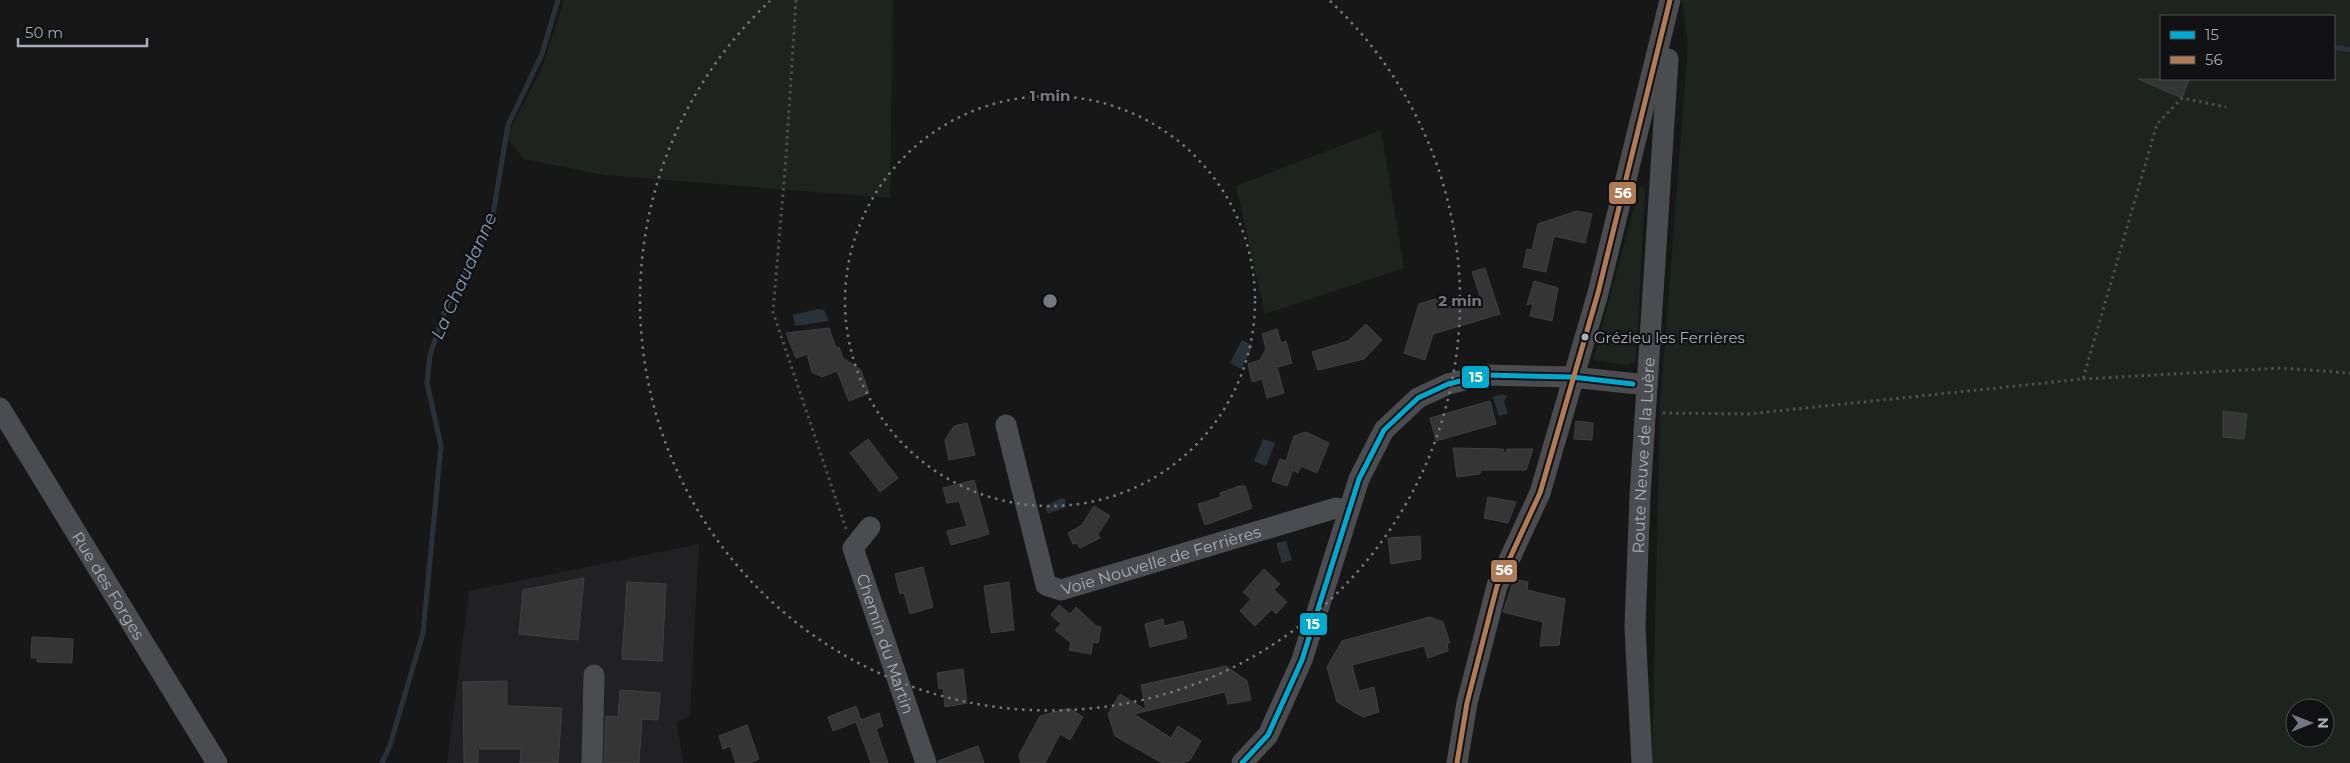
<svg xmlns="http://www.w3.org/2000/svg" width="2350" height="763" font-family="Montserrat,sans-serif">
  <rect width="100%" height="100%" fill="#171717"/>
  <path fill="#212123" d="M699,544L690,716L677,722L683,763H447L469,591Z"/>
  <path fill="#1d241e" fill-rule="evenodd" d="M564,0H893L890,198L604,175L524,159L506,137L542,68Z
    M1682,0H2350V763H1652L1660,405L1688,46ZM2161,16H2334V79H2161ZM2295,708H2325V738H2295Z
    M1381,130L1404,268L1265,314L1236,186Z
    M1643,186L1645,191L1636,361L1627,365L1593,360L1639,189Z"/>
  <path fill="#2a3239" d="M818,309L824,310L829,321L795,326L793,315Z
    M1242,340L1253,346L1241,369L1230,363Z
    M1502,394L1507,396L1504,402L1508,413L1499,416L1493,397Z
    M1263,439L1275,443L1266,466L1254,461Z
    M1061,498L1065,499L1066,507L1048,514L1045,507Z
    M1286,541L1292,560L1282,563L1276,543Z"/>
  <g fill="none" stroke-linecap="round" stroke-linejoin="round">
    <path stroke="#2a3239" stroke-width="5" d="M2334,47L2350,50
      M382,763L390,745L423,633L441,446L427,383L430,355L445,310L492,220L508,125L542,54L558,0"/>
  </g>
  <path fill="#353536" stroke="#3f4043" d="M2138,79H2189L2182,98Z
    M1577,211L1592,214L1585,243L1554,236L1546,272L1523,267L1527,249L1532,250L1538,224Z
    M1485,268L1500,314L1433,334L1425,360L1404,353L1419,304L1442,297L1446,308L1480,296L1472,272Z
    M1534,281L1558,288L1552,321L1530,316L1533,303L1527,305Z
    M1366,324L1382,340L1364,359L1318,370L1312,352L1348,341Z
    M829,328L836,348L839,347L843,358L861,370L869,393L849,401L837,371L822,377L812,372L807,354L796,358L786,333Z
    M1277,329L1281,343L1286,341L1292,363L1277,367L1284,393L1267,398L1262,379L1252,382L1248,364L1260,360L1266,349L1262,334Z
    M1490,401L1496,424L1436,441L1430,418Z
    M2223,411L2247,414L2244,439L2223,437Z
    M1576,421L1593,423L1592,440L1574,439Z
    M967,423L975,455L949,460L945,440L954,426Z
    M1306,432L1329,443L1317,473L1301,466L1298,473L1293,470L1287,486L1272,481L1280,459L1286,461L1294,436Z
    M868,439L898,478L880,492L850,453Z
    M1453,448L1503,449L1506,456L1507,449H1533L1526,470H1481L1480,474L1457,477Z
    M974,480L989,534L951,545L947,531L967,526L959,501L947,503L943,488Z
    M1240,486H1245L1252,508L1205,525L1198,504L1221,497L1220,493Z
    M1488,497L1516,502L1508,523L1484,518Z
    M1094,506L1110,516L1098,534L1100,538L1080,548L1077,543L1073,544L1068,533L1082,525Z
    M1420,536L1421,559L1391,564L1388,538Z
    M923,567L933,607L910,614L904,593L900,594L895,574Z
    M1264,569L1280,584L1274,590L1287,602L1276,614L1272,609L1255,626L1240,611L1251,599L1243,592Z
    M584,578L578,640L519,634L523,590Z
    M1514,579L1528,582L1527,590L1565,599L1559,645L1540,646L1543,622L1503,612Z
    M627,582L666,584L662,661L622,659Z
    M1009,582L1014,630L991,633L984,586Z
    M1059,605L1070,614L1076,607L1096,626L1101,627L1098,643L1093,642L1091,654L1069,650L1071,643L1055,630L1061,624L1051,615Z
    M1430,617L1443,622L1450,643H1447L1448,651L1428,658L1424,646L1352,665L1359,691L1374,687L1379,712L1363,717L1337,702L1327,667L1342,641Z
    M1163,619L1164,626L1183,621L1187,638L1150,647L1145,624Z
    M32,637L73,639L72,663L37,662V658H31Z
    M1226,666L1247,681L1251,700L1228,704L1225,692L1134,714L1171,738L1178,726L1201,741L1190,760L1182,763H1162L1115,736L1108,714L1120,694L1146,710L1141,685Z
    M963,669L967,703L945,707L943,688L939,689L937,673Z
    M507,681V706L562,708L558,763H520L521,749H478V763H464L463,682Z
    M620,690L660,693L658,720L642,719L639,763H604L606,716L618,717Z
    M856,706L861,720L879,713L883,726L876,729L888,763H871L856,722L833,731L828,717Z
    M1069,708L1083,717L1070,740L1060,734L1045,763H1021L1019,755L1040,716Z
    M747,725L759,759L750,763H736L730,746L723,749L719,736Z
    M978,746L984,763H938V761Z"/>
  <g fill="none" stroke-linecap="round" stroke-linejoin="round">
    <path stroke="#4d4e52" stroke-width="3" stroke-dasharray="2.5 4" stroke-linecap="butt" d="M796,0L786,157L773,312L846,529
      M2083,379L2281,368L2350,373
      M1663,413L1748,414L2083,379L2157,124L2182,98L2226,107"/>
    <g stroke="#4b4c50" stroke-width="21">
      <path id="s1" d="M0,408L217,763"/>
      <path id="s2" d="M1006,425L1046,585L1061,590L1336,508L1348,511"/>
      <path id="s3" d="M870,527L853,548L926,763"/>
      <path d="M592,763L594,675"/>
      <path d="M1242,763L1268,735L1302,660L1359,479L1384,430L1418,398L1448,384L1485,375L1572,377L1647,385"/>
      <path d="M1457,763L1467,703L1497,586L1540,493L1598,293L1670,0"/>
      <path id="s4" d="M1642,763L1635,627L1640,496L1668,59"/>
    </g>
    <defs>
      <path id="bus-1" d="M1242,763L1268,735L1302,660L1359,479L1384,430L1418,398L1448,384L1485,375L1572,377L1633,384"/>
      <path id="bus-2" d="M1457,763L1467,703L1497,586L1540,493L1598,293L1670,0"/>
    </defs>
    <use href="#bus-1" stroke="#111113" stroke-width="9"/>
    <use href="#bus-2" stroke="#111113" stroke-width="9"/>
    <use href="#bus-1" stroke="#00a9ce" stroke-width="5"/>
    <use href="#bus-2" stroke="#b07c57" stroke-width="5"/>
  </g>
  <g fill="none" stroke="#757880" stroke-width="2.5" stroke-dasharray="2.5 5">
    <circle cx="1050" cy="301" r="205"/>
    <path d="M1330 1A410 410 0 1 1 770 1"/>
  </g>
  <circle fill="#a8adb8" stroke="#111113" stroke-width="2" cx="1585" cy="337" r="4.5"/>
  <g text-anchor="middle" stroke-width="4.5" stroke-linejoin="round" paint-order="stroke">
    <g font-size="15" fill="#a8adb8" stroke="#111113" text-anchor="start">
      <text x="1594" y="343">Grézieu les Ferrières</text>
    </g>
    <g font-size="16" fill="#a8adb8" stroke="#111113">
      <text dy="6" stroke="none"><textPath href="#s4" startOffset="308">Route Neuve de la Luère</textPath></text>
      <text dy="6" stroke="none"><textPath href="#s2" startOffset="285">Voie Nouvelle de Ferrières</textPath></text>
      <text dy="6" stroke="none"><textPath href="#s1" startOffset="208">Rue des Forges</textPath></text>
      <text dy="6" stroke="none"><textPath href="#s3" startOffset="128">Chemin du Martin</textPath></text>
    </g>
    <g font-size="18" font-style="italic" fill="#7f9bb3" stroke="#111113">
      <text transform="translate(464 276) rotate(-66)" y="6">La Chaudanne</text>
    </g>
  </g>
  <circle cx="1050" cy="301" r="8" fill="#757880" stroke="#111113" stroke-width="2.5"/>
  <g font-size="15" text-anchor="middle" font-weight="bold" fill="#757880" stroke="#111113" stroke-width="4.5" stroke-linejoin="round" paint-order="stroke">
    <text x="1050" y="101">1 min</text>
    <text x="1460" y="306">2 min</text>
  </g>
  <g stroke="#111113" stroke-width="2">
    <rect x="1608" y="181" width="29" height="24" rx="5" fill="#b07c57"/>
    <rect x="1461" y="365" width="29" height="24" rx="5" fill="#00a9ce"/>
    <rect x="1490" y="559" width="28" height="24" rx="5" fill="#b07c57"/>
    <rect x="1299" y="612" width="29" height="24" rx="5" fill="#00a9ce"/>
  </g>
  <g font-size="14" text-anchor="middle" font-weight="bold" fill="#fff">
    <text x="1623" y="198">56</text>
    <text x="1476" y="382">15</text>
    <text x="1504" y="575">56</text>
    <text x="1313" y="629">15</text>
  </g>
  <rect x="2160" y="15" width="175" height="65" fill="#111113" stroke="#4d4f55"/>
  <rect x="2170" y="31" width="25" height="8" fill="#00a9ce" stroke="#4d4f55"/>
  <text x="2205" y="40" font-size="15" fill="#a8adb8">15</text>
  <rect x="2170" y="56" width="25" height="8" fill="#b07c57" stroke="#4d4f55"/>
  <text x="2205" y="65" font-size="15" fill="#a8adb8">56</text>
  <g transform="translate(2310 723) rotate(90)"><circle r="24" fill="#111113" stroke="#4d4f55"/>
  <path d="M0-4L9 19L0 12L-9 19Z" fill="#757880"/>
  <text y="-8" font-size="14" font-weight="bold" text-anchor="middle" fill="#a8adb8">N</text>
  </g>
  <path d="M18 38v8h129v-8" fill="none" stroke="#a8adb8" stroke-width="2.5"/>
  <text x="25" y="38" font-size="15" fill="#a8adb8" stroke="#111113" stroke-width="4" paint-order="stroke">50 m</text>
</svg>
